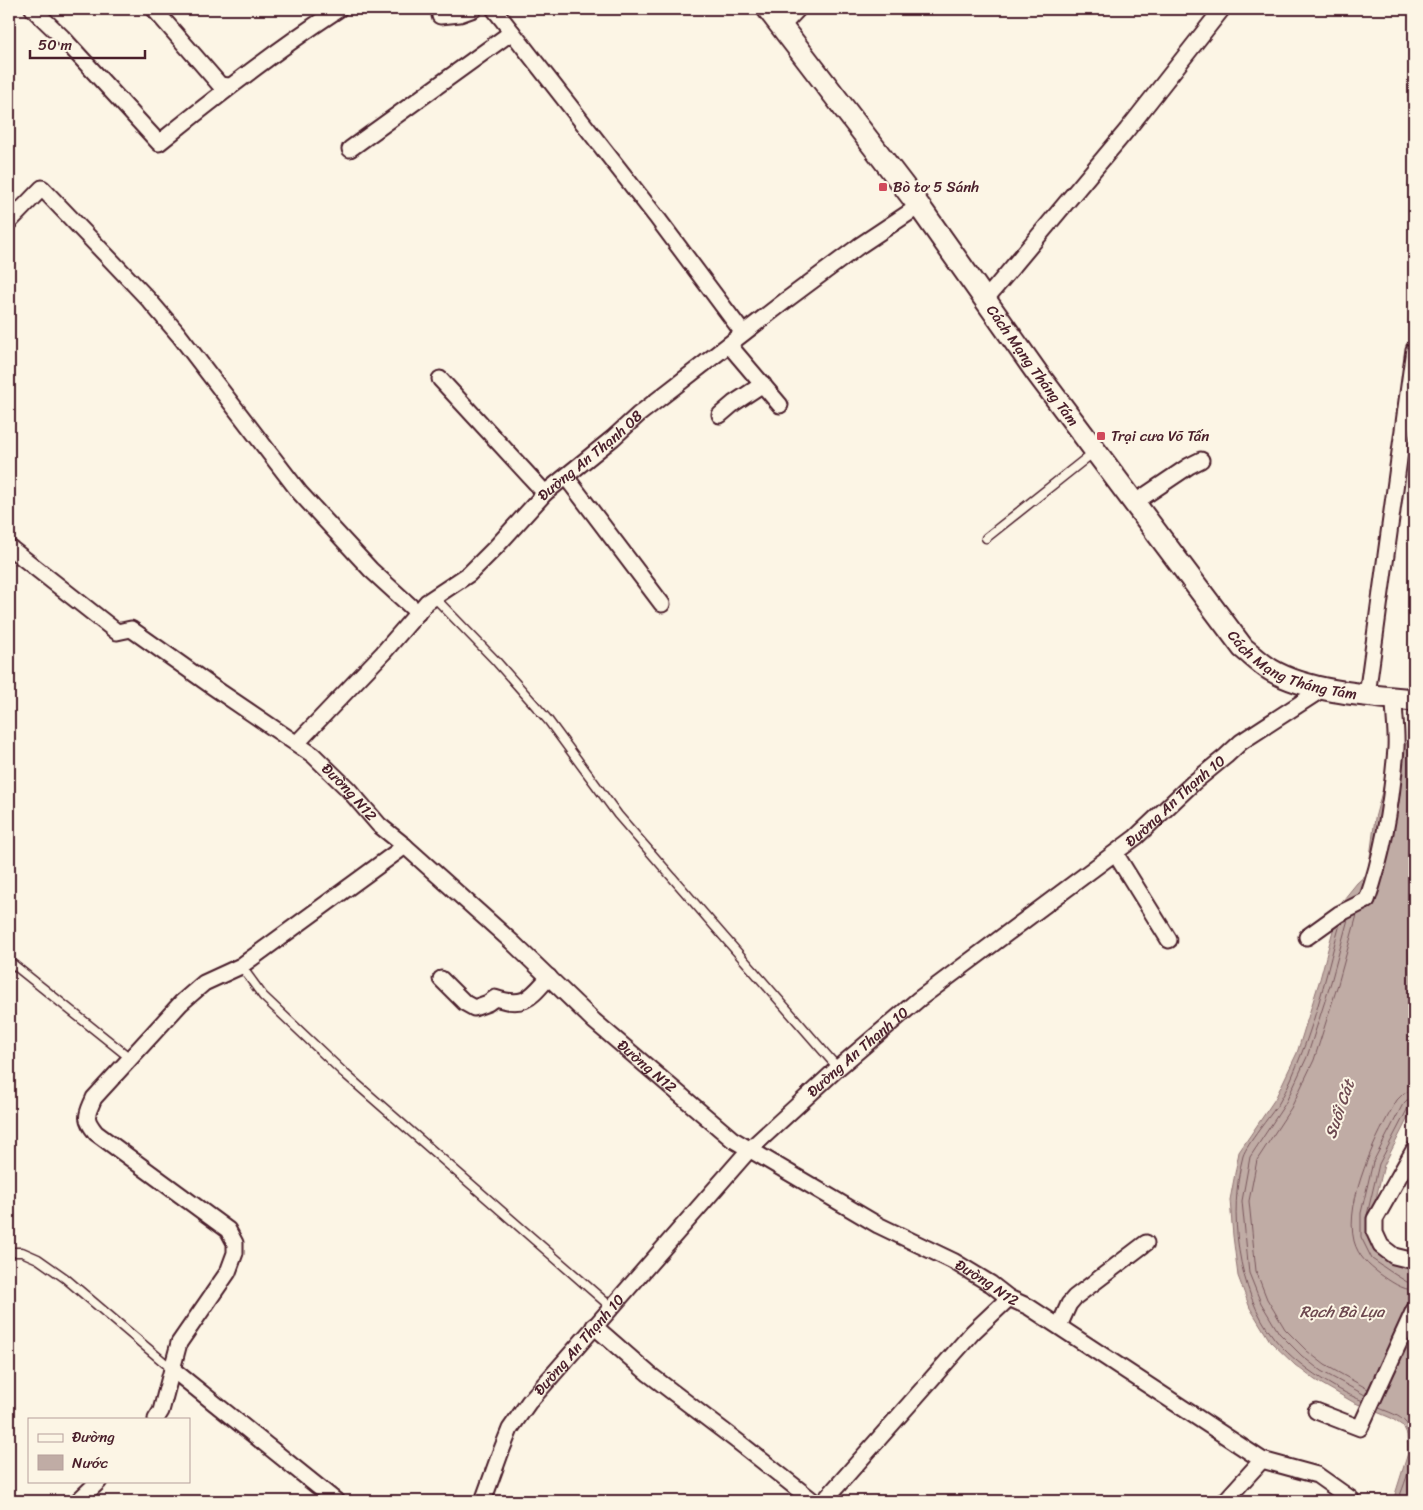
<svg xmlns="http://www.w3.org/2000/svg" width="1423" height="1510" font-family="Sriracha,sans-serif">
  <rect width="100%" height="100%" fill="#fcf5e5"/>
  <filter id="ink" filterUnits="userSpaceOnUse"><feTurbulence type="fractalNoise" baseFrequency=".02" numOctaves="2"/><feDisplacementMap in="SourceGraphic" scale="10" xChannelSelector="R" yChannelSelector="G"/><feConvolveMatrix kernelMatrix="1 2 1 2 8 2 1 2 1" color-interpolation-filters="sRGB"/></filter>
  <g filter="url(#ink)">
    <path fill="#c0aca5" stroke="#917474" d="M1414,732V1106L1384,1165L1372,1215L1397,1263L1414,1272V1501H1393L1408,1453L1407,1435L1403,1426L1391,1418L1353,1402L1315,1380L1295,1365L1270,1341L1250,1308L1238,1276L1233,1236L1230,1200L1239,1152L1275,1099L1297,1053L1320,979L1340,904L1357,883L1368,873L1375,818L1387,773Z"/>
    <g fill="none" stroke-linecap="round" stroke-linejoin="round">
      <path stroke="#79575c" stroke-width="1" d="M1357,915L1338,984L1314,1060L1291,1108L1257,1160L1249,1201L1256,1271L1267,1299L1285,1329L1307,1351L1325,1365L1368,1389
        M1348,919L1331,982L1307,1057L1285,1104L1250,1157L1242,1201L1249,1273L1261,1303L1279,1333L1302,1356L1321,1371L1365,1395
        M1340,924C1328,967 1318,1013 1301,1055C1295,1070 1288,1088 1279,1103C1270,1116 1247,1144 1243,1156C1228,1212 1237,1291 1274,1338C1295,1364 1332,1388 1363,1401
        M1414,1091L1404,1093L1397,1100C1377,1134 1344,1201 1354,1241C1358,1256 1368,1265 1380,1274C1390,1281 1402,1290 1414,1290
        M1414,1099L1407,1100L1403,1104L1373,1162L1361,1213V1237L1372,1259L1391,1272L1407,1282L1414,1283
        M1367,1215L1379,1164L1408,1108L1414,1105
        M1379,1408C1388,1412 1400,1415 1406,1423C1423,1442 1405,1481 1398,1501"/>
      <defs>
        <path id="service" d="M986,538L1094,452
          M434,597L496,661L548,720L618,815L838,1068
          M9,961L130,1058
          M241,966L263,996L344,1073L611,1307
          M9,1252H22L38,1259L65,1278L172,1369"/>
        <g id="minor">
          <path d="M33,9L62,37L159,143C217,96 276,50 339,9"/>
          <path d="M154,9L220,85L229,86"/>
          <path d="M494,9L658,219L743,333"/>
          <path d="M440,16L460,14L474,9"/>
          <path d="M781,27L798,9"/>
          <path d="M350,149L512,32"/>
          <path d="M9,222L42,188L149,300L179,335L300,493L371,570L418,613"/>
          <path d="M985,300L1127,130L1222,9"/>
          <path d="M729,345L780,405"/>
          <path d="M440,379L545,493"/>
          <path d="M720,415L734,403L763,384"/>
          <path d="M566,477L662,604"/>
          <path d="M1134,503L1189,466L1201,460"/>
          <path id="s1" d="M9,547L117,632L131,629L213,687L313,755L348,789L379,825L405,846L512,942L594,1021L732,1139L878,1225L953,1261L991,1284L1009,1298L1029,1307L1262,1460L1317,1475L1351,1499"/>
          <path d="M1367,695L1414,349"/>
          <path id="s2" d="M297,743L383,653L427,602L469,574L495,548L545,493L613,438L638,415L785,301L859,246L919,206"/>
          <path d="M1115,853L1169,940"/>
          <path d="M1307,937L1339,914L1367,900C1384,852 1392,800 1396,748C1397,732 1394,715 1394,698"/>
          <path d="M441,979L465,1003L474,1008L488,1003L495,998C525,1008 530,998 549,977"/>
          <path d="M1414,1150L1375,1219V1233L1381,1246L1394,1256L1414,1261"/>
          <path d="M594,1326L649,1374L741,1444L813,1501"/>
          <path d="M1059,1326L1069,1304L1075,1297L1146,1243"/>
          <path d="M172,1369L336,1501"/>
          <path d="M1316,1411L1360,1428L1414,1310"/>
          <path d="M156,1419L161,1411L179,1343L228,1272L235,1253V1243L228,1230L96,1133C83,1117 87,1115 94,1098L181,1003L204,983L241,966L405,846"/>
          <path d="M78,1501L99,1481"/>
          <path id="s3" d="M483,1501L500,1454L510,1429L529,1402L749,1150L838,1068L919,999L1136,837L1193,783L1226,756L1241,742L1324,688"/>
          <path d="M824,1501L973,1332L1009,1298"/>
          <path d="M1225,1501L1262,1460"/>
        </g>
        <g id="secondary">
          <path id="s4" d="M768,9L919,206L1037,373L1243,648C1252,655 1261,664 1271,670C1308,692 1371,696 1414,700"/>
        </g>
      </defs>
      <use href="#service" stroke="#4a1f2b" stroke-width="11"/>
      <use href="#minor" stroke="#4a1f2b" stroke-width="19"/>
      <use href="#secondary" stroke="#4a1f2b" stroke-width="25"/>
      <use href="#service" stroke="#fcf5e5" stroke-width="8"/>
      <use href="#minor" stroke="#fcf5e5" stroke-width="15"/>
      <use href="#secondary" stroke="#fcf5e5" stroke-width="21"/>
    </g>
  </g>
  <g fill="#d1495b" stroke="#fcf5e5" stroke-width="2">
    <rect x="878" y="182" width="10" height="10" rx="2.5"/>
    <rect x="1096" y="431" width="10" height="10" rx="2.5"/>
  </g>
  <g text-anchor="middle" stroke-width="4" stroke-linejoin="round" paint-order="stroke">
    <g font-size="15" fill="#4a1f2b" stroke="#fcf5e5" text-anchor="start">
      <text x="893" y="192">Bò tơ 5 Sánh</text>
      <text x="1111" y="441">Trại cưa Võ Tấn</text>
    </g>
    <g font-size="15" fill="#4a1f2b" stroke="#fcf5e5">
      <text dy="5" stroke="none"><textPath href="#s4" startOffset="444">Cách Mạng Tháng Tám</textPath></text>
      <text dy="5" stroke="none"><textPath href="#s2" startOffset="412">Đường An Thạnh 08</textPath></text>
      <text dy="5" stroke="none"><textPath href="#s4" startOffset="849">Cách Mạng Tháng Tám</textPath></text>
      <text dy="5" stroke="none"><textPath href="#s1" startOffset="425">Đường N12</textPath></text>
      <text dy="5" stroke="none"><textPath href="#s3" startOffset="996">Đường An Thạnh 10</textPath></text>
      <text dy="5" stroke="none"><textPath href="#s3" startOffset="591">Đường An Thạnh 10</textPath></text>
      <text dy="5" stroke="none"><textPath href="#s1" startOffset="830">Đường N12</textPath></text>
      <text dy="5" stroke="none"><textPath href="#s1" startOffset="1235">Đường N12</textPath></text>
      <text dy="5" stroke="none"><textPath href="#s3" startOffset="186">Đường An Thạnh 10</textPath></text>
    </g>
    <g font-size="16" font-style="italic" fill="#6d4950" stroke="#fcf5e5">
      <text transform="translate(1339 1109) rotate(-71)" y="6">Suối Cát</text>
      <text x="1342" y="1317">Rạch Bà Lụa</text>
    </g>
  </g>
  <rect width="1423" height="1510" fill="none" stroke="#fcf5e5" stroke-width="30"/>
  <rect x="15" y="15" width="1393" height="1480" fill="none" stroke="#4a1f2b" stroke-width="2" filter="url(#ink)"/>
  <rect x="28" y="1418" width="162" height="65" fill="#fcf5e5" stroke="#b59f9b"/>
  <rect x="38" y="1434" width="25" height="8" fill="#fcf5e5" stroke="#b59f9b"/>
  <text x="72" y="1442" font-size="15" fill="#4a1f2b">Đường</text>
  <rect x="38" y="1455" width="25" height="15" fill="#c0aca5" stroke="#b59f9b"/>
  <text x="72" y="1468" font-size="15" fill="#4a1f2b">Nước</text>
  <path d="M30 50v8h115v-8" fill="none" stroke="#4a1f2b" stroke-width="2.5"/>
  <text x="38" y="50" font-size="15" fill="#4a1f2b" stroke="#fcf5e5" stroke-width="4" paint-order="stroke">50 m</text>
</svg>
